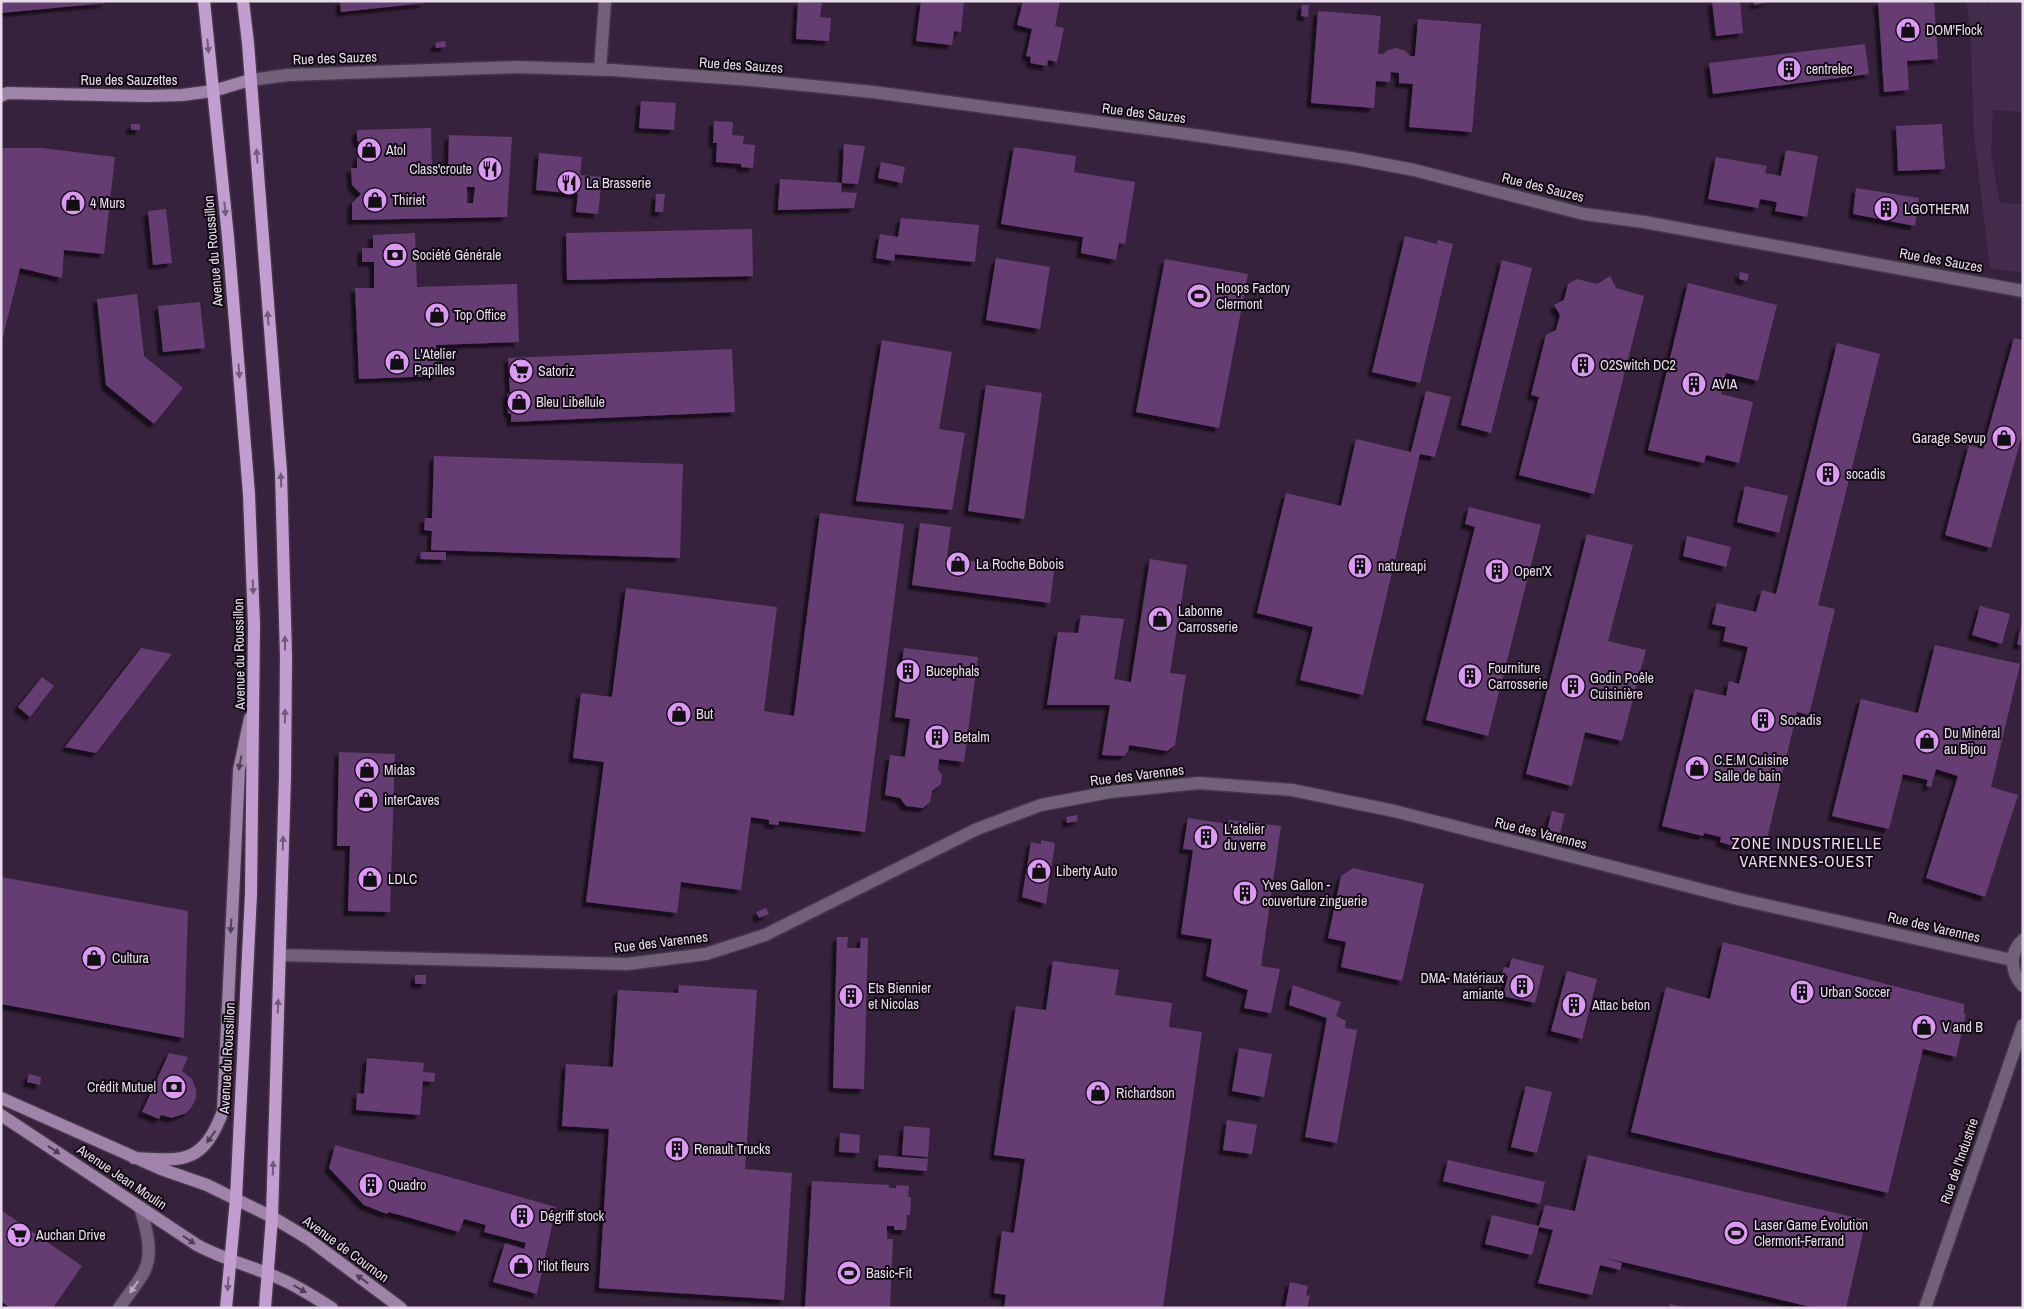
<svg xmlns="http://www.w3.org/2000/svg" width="2024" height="1309" font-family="'Archivo Narrow',sans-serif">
  <defs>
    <filter id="shadow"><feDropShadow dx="-4.5" dy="4.5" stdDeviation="1" flood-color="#0009"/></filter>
  </defs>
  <rect width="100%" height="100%" fill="#2b1c30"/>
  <path fill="#36223c" d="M1,1H2023V1308H1Z"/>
  <path fill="#442d4c" d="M1966,1H1984L1987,5L1992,1H2023V112L1993,110L1991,155L2000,203L2023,204V273L1990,268L1974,135L1970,26Z"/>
  <path fill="#653d73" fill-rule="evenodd" filter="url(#shadow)" d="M1,1H106V3L1,13Z
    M340,1H425V3L341,12Z
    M921,1H964L961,32L954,31L952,45L916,41Z
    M1023,1H1060L1055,26L1064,28L1057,62L1048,60L1047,66L1030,63L1031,57L1026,56L1032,29L1017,25Z
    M1712,1H1740L1743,33L1716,36Z
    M1754,1H1770V2L1754,5Z
    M1878,1H1934L1938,59L1907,61L1909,90L1884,92Z
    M798,2L822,3L820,17L831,18L829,41L796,39Z
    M1302,5H1309L1308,17L1301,16Z
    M1318,11L1381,16L1378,54H1383L1388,50L1397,48L1406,51L1410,56H1415L1418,19L1481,24L1472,132L1409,127L1413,84L1399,83V73L1391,72L1390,82L1376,81L1374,108L1311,103Z
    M445,41L446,47L436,48L435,43Z
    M1865,44L1869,74L1713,94L1709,63Z
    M641,101L676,103L674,130L639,128Z
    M714,121L733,122L732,135L744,136L743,144L755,145L753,168L741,167V164L716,162L717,143H713Z
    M131,124H140V130H131Z
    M1942,124L1945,169L1898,171L1896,126Z
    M431,128L432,173L448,172L449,135L512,137L507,217L352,220V203L361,194L352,185L351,168H357V158L362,153L361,145L357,140V130ZM467,187H475L473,203H467Z
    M844,144L865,146L858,184L842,183L841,192L857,193L854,208L778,210L780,179L842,183Z
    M1014,147L1076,156L1074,172L1135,182L1125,244L1119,243L1116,260L1081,253L1083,237L1001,224Z
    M4,148H42L115,157L104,254L64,250L62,278L20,268L2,341L1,150Z
    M1786,150L1818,156L1807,217L1775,211L1777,202L1760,199L1758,208L1708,199L1716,157L1767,166L1765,173L1781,176Z
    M539,153L582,157L580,175L602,177L598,214L576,212L578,194L536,190Z
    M881,162L905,167L902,183L878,178Z
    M1856,188L1919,198L1915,226L1853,214Z
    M656,194H665L663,212H655Z
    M166,209L172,263L153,265L148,211Z
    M901,218L979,225L975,262L895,254L894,261L876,258L880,234L898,237Z
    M752,229L753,276L567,280L566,233Z
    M415,233L417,287L517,284L519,342L436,345L437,376L359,379L355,288H374V262H362V248H373V235Z
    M1405,236L1437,244L1438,240L1453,244L1420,383L1372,372Z
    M996,258L1050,267L1040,329L986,320Z
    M1165,259L1248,274L1219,428L1136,412Z
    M1502,260L1532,268L1491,433L1461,425Z
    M1740,272L1749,274L1747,281L1739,279Z
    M1610,276L1616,288L1644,296L1594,494L1519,475L1539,397L1531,395L1546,335L1556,330L1560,315L1554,305L1564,300L1568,284L1577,279L1597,284Z
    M1688,283L1777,305L1758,381L1726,373L1721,394L1753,402L1739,463L1706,455L1704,463L1648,450Z
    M137,294L144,356L183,388L154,424L106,385L97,299Z
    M200,302L205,348L163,352L158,306Z
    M2014,338L2023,340V431L1991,548L1945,535L1969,445L1983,449Z
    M882,340L952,352L939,429L965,433L952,510L856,501Z
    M1837,343L1880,354L1818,605L1835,609L1809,715L1797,712L1765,847L1734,840L1733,846L1720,842L1721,837L1704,833L1703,836L1662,826L1695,689L1726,696L1729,681L1739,684L1748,647L1723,641L1726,627L1712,624L1717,603L1756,612L1762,590L1776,594Z
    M732,349L735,412L511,422V414L508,413L507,394L510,393L508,358Z
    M986,385L1042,393L1024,519L968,511Z
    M1426,391L1451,397L1435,457L1420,454L1363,695L1300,680L1313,627L1257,613L1286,493L1341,506L1356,439L1411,452Z
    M434,456L683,464L680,558L431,550L432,531L424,530L425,518H432Z
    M1745,486L1788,496L1779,533L1737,522Z
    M1469,507L1541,525L1488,736L1426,720L1475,527L1465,524Z
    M820,513L904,524L865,832L779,821V825L769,824V820L751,817L741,890L681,882L677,913L586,902L604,762L573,758L581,693L612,697L626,588L777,607L764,711L794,716Z
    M920,523L951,527L947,558L1054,571L1050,603L912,585Z
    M1587,534L1633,545L1608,641L1646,650L1622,741L1585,732L1572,786L1526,774Z
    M1687,536L1731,547L1726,567L1683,556Z
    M421,552H446V560L420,559Z
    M1150,559L1187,565L1170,673L1186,675L1175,745L1167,751L1129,745L1128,751L1124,756L1102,755L1110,705H1047L1058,632L1078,633L1081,615L1124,619L1114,679L1131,682Z
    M1980,606L2010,614L2002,644L1972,635Z
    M2022,623H2023V646L2017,644Z
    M1935,645L2020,664L1991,787L2018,795L1985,897L1926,878L1958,776L1936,769L1931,787L1926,786L1928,780L1903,774L1889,829L1832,816L1861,699L1918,713Z
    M141,648L172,654L96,753L65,747Z
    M904,648L978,657L964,762L939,759L938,770L942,775L941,784L932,791L930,802L923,808L906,806L900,798L885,795L890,755L905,757L910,719L895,717Z
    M42,677L54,686L30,717L18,707Z
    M339,752L395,754L390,912L348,911L350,846H337Z
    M1552,811L1565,814L1560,833L1547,830Z
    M1077,815L1078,821L1067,823L1066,817Z
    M1188,818L1228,824L1229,820L1281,826L1261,966L1280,969L1271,1013L1244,1008L1248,990L1206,976L1212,939L1181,934L1193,850L1183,849Z
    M1041,840L1055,843L1046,904L1022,897L1031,842L1041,844Z
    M1353,868L1424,884L1402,981L1341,967L1346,942L1328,938L1341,876Z
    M1,877L188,911L184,1038L1,1004Z
    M766,908L769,914L759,918L756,912Z
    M837,937H848L847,948H860L861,938H868L864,1089L833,1088Z
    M1723,942L1964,1004V1014H1966L1956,1057L1923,1049L1888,1193L1631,1132L1666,987L1710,999Z
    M1512,958L1544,966L1535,1003L1503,996L1508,976L1502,974L1504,967L1509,968Z
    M1053,961L1119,970L1115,995L1172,1003L1169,1027L1202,1032L1163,1308H1004L1006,1295L994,1293L1002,1231L1014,1233L1025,1159L994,1155L1016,1006L1046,1010Z
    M1567,971L1597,979L1582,1039L1551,1031Z
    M415,975H426V984H415Z
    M679,985L757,990L745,1169L792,1173L784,1300L599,1288L609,1129L562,1126L566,1064L613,1067L618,990L678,993Z
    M1293,985L1341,1002L1336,1016L1346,1021L1345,1028L1357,1030L1337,1143L1305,1137L1327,1018L1289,1005Z
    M1239,1048L1272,1054L1264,1097L1232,1091Z
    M169,1053L188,1057L182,1071L192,1079L196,1090V1098L191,1108L186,1113L172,1118L161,1115L159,1119L142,1112Z
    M367,1058L424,1063L423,1072L435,1073L434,1082L423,1081L420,1115L356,1110L357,1093L364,1094Z
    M29,1074L41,1077L40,1085L27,1082Z
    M1526,1086L1552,1092L1537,1153L1511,1147Z
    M1227,1120L1257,1125L1252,1154L1223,1150Z
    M904,1126L930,1128L928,1157L902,1155Z
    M840,1133L860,1135L859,1153L839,1152Z
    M335,1145L556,1207L537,1294L493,1282L505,1243L524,1249L526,1243L484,1232L486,1225L464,1219L459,1232L407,1217L388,1212L387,1214L364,1205L329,1168Z
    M879,1155L928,1159L927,1171L878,1167Z
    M1588,1155L1866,1220L1846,1308H1815L1602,1257L1622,1263L1620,1270L1600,1265L1592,1295L1538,1283L1553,1230L1539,1227L1532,1255L1485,1244L1492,1215L1539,1226L1545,1205L1575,1211Z
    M1448,1160L1545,1182L1540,1204L1443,1181Z
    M812,1181L889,1185V1188H896V1185L909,1186L908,1197H911L910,1215H907L906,1230H894V1226H887V1239H893L890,1308H805Z
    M1,1210L82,1266L53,1308H10L1,1301Z
    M1290,1282L1308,1286L1306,1295L1310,1296L1307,1308H1285Z
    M1670,1304L1683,1307V1308H1669Z"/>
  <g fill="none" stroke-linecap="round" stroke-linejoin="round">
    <defs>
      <path id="street" d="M600,70L605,1
        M250,80L288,75L516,67L612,70L752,80L873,92L1187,134L1351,158L1414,170L1584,214L1644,222L2023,291
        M2023,940C2008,953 2011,973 2023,986
        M280,955L627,964L706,954L765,935L977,829L1041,805L1110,792L1199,783L1292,790L1394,811L1738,899L2012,960
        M119,1308C127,1296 137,1285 144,1272C154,1252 146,1228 140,1207
        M1925,1308L2023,1025"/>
      <path id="secondary" d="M1,96L7,93L147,96L182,95L213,91L250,80
        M1,1098L161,1169L207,1185L272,1217L307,1238L401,1308
        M1,1115L197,1245C219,1257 243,1264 266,1273C289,1281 311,1295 332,1308
        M134,1158C184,1161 203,1164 223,1111L239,770L250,718"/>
      <path id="primary" d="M204,1L228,237L249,494L254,625L251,894L236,1199L226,1308
        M243,1L248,43L281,472L286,657L285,776L272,1217L265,1308"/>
    </defs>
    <use href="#street" stroke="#45374a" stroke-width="15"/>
    <use href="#secondary" stroke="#45374a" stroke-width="15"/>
    <use href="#primary" stroke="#45374a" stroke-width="15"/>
    <use href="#street" stroke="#726078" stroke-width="12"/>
    <use href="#secondary" stroke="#9f83a9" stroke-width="12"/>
    <use href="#primary" stroke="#c29dd0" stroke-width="12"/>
  </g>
  <defs><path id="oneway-solid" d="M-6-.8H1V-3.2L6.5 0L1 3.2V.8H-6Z" transform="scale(1.25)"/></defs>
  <g fill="#725a7a">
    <use href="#oneway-solid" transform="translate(208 46) rotate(84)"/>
    <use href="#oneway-solid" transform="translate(257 156) rotate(-94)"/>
    <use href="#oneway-solid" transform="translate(225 209) rotate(84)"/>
    <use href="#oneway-solid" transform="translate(268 318) rotate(-94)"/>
    <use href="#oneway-solid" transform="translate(239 371) rotate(86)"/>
    <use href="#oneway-solid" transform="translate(281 480) rotate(-92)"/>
    <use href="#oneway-solid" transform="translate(253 587) rotate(88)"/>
    <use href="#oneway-solid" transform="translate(285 643) rotate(-91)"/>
    <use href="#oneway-solid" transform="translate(285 716) rotate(-89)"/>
    <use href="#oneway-solid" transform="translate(283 843) rotate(-88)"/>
    <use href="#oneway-solid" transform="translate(278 1006) rotate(-88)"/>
    <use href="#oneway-solid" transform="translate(273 1168) rotate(-88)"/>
    <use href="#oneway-solid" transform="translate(228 1284) rotate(94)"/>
  </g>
  <g fill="#504056">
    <use href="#oneway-solid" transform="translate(240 763) rotate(101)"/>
    <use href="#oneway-solid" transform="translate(231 926) rotate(93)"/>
    <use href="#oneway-solid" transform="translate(211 1137) rotate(125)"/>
    <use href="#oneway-solid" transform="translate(54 1150) rotate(34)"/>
    <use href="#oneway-solid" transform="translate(189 1240) rotate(34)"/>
    <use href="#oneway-solid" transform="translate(362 1279) rotate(-144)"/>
    <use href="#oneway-solid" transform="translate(300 1289) rotate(30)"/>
  </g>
  <use fill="#b8abbc" href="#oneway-solid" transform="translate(134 1287) rotate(125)"/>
  <defs>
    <symbol id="shop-disc" viewBox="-11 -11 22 22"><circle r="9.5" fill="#dc99f4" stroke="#100912"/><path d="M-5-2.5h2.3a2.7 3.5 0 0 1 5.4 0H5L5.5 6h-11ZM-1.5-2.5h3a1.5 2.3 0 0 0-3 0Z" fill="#111"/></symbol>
    <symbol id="building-disc" viewBox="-11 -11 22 22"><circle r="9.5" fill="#dc99f4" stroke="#100912"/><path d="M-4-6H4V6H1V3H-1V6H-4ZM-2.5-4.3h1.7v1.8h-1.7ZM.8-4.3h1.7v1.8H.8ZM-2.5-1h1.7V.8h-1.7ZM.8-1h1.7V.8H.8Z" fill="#111"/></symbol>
    <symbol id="restaurant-disc" viewBox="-11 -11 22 22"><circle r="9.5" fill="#dc99f4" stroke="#100912"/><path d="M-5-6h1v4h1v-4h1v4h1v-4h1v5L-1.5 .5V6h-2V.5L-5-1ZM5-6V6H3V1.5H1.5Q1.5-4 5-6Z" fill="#111"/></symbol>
    <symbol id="bank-disc" viewBox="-11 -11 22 22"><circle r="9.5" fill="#dc99f4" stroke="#100912"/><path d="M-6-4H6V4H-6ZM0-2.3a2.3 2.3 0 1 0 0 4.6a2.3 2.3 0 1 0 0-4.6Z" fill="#111"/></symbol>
    <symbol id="stadium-disc" viewBox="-11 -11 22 22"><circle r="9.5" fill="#dc99f4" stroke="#100912"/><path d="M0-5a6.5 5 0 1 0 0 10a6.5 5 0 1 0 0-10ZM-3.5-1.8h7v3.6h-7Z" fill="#111"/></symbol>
    <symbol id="supermarket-disc" viewBox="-11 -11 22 22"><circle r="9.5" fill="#dc99f4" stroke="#100912"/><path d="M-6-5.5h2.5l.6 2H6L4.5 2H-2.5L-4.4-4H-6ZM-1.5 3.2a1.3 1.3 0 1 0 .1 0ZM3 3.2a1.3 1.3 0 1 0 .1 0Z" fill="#111"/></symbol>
  </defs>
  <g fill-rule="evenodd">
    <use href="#shop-disc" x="1894" y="16" width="28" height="28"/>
    <use href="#building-disc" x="1775" y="55" width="28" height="28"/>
    <use href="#shop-disc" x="355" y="136" width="28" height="28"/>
    <use href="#restaurant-disc" x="476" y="155" width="28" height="28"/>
    <use href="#restaurant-disc" x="555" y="169" width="28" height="28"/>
    <use href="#shop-disc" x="361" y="186" width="28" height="28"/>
    <use href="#shop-disc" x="59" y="189" width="28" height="28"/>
    <use href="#building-disc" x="1872" y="195" width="28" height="28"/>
    <use href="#bank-disc" x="381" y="241" width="28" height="28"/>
    <use href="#stadium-disc" x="1185" y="282" width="28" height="28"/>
    <use href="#shop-disc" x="423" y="301" width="28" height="28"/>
    <use href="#shop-disc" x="383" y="348" width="28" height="28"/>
    <use href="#building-disc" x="1569" y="351" width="28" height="28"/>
    <use href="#supermarket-disc" x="507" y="357" width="28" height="28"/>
    <use href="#building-disc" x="1680" y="370" width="28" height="28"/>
    <use href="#shop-disc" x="505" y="388" width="28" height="28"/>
    <use href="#shop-disc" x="1990" y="424" width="28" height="28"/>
    <use href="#building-disc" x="1814" y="460" width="28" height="28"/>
    <use href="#shop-disc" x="944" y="550" width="28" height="28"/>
    <use href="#building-disc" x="1346" y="552" width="28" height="28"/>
    <use href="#building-disc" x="1483" y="557" width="28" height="28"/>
    <use href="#shop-disc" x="1146" y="605" width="28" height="28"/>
    <use href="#building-disc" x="894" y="657" width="28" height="28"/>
    <use href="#building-disc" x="1456" y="662" width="28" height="28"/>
    <use href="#building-disc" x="1559" y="672" width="28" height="28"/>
    <use href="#shop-disc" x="665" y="700" width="28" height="28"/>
    <use href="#building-disc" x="1749" y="706" width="28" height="28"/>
    <use href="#building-disc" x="923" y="723" width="28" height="28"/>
    <use href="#shop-disc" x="1913" y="727" width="28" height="28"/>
    <use href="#shop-disc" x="1683" y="754" width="28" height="28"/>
    <use href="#shop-disc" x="353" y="756" width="28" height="28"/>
    <use href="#shop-disc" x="352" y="786" width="28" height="28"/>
    <use href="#building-disc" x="1192" y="823" width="28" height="28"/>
    <use href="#shop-disc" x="1025" y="857" width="28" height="28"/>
    <use href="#shop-disc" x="356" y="865" width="28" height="28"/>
    <use href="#building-disc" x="1231" y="879" width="28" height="28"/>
    <use href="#shop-disc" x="80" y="944" width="28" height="28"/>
    <use href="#building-disc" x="1508" y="972" width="28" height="28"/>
    <use href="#building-disc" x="1788" y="978" width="28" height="28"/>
    <use href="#building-disc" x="837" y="982" width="28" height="28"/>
    <use href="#building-disc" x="1560" y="991" width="28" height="28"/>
    <use href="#shop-disc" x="1910" y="1013" width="28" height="28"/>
    <use href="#bank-disc" x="160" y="1073" width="28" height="28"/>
    <use href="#shop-disc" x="1084" y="1079" width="28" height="28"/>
    <use href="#building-disc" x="663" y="1135" width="28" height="28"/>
    <use href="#building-disc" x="357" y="1171" width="28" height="28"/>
    <use href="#building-disc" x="508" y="1202" width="28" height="28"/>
    <use href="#stadium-disc" x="1722" y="1219" width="28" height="28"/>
    <use href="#supermarket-disc" x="5" y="1221" width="28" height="28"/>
    <use href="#shop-disc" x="507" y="1252" width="28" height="28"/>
    <use href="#stadium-disc" x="835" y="1259" width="28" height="28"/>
  </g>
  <g text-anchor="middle" stroke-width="4" stroke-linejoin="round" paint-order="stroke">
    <g font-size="14" fill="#e7ddea" stroke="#100912" text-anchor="start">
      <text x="1926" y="35">DOM'Flock</text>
      <text x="1806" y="74">centrelec</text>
      <text x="386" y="155">Atol</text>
      <text x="472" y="174" text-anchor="end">Class'croute</text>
      <text x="586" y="188">La Brasserie</text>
      <text x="392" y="205">Thiriet</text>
      <text x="90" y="208">4 Murs</text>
      <text x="1904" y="214">LGOTHERM</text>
      <text x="412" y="260">Société Générale</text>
      <text x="1216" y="293">Hoops Factory<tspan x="1216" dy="16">Clermont</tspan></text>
      <text x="454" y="320">Top Office</text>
      <text x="414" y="359">L'Atelier<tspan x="414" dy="16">Papilles</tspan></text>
      <text x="1600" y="370">O2Switch DC2</text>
      <text x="538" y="376">Satoriz</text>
      <text x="1712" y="389">AVIA</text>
      <text x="536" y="407">Bleu Libellule</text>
      <text x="1986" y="443" text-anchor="end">Garage Sevup</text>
      <text x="1846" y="479">socadis</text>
      <text x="976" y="569">La Roche Bobois</text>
      <text x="1378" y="571">natureapi</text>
      <text x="1514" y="576">Open'X</text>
      <text x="1178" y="616">Labonne<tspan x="1178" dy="16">Carrosserie</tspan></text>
      <text x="1488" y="673">Fourniture<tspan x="1488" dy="16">Carrosserie</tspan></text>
      <text x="926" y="676">Bucephals</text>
      <text x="1590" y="683">Godin Poêle<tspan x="1590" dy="16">Cuisinière</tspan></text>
      <text x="696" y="719">But</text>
      <text x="1780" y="725">Socadis</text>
      <text x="1944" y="738">Du Minéral<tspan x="1944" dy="16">au Bijou</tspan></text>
      <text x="954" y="742">Betalm</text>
      <text x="1714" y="765">C.E.M Cuisine<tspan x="1714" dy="16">Salle de bain</tspan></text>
      <text x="384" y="775">Midas</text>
      <text x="384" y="805">interCaves</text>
      <text x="1224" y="834">L'atelier<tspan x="1224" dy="16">du verre</tspan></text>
      <text x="1056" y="876">Liberty Auto</text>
      <text x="388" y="884">LDLC</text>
      <text x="1262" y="890">Yves Gallon -<tspan x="1262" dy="16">couverture zinguerie</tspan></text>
      <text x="112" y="963">Cultura</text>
      <text x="1504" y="983" text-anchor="end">DMA- Matériaux<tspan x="1504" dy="16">amiante</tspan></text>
      <text x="868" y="993">Ets Biennier<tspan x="868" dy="16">et Nicolas</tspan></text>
      <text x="1820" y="997">Urban Soccer</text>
      <text x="1592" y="1010">Attac beton</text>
      <text x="1942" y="1032">V and B</text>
      <text x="156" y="1092" text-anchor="end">Crédit Mutuel</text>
      <text x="1116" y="1098">Richardson</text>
      <text x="694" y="1154">Renault Trucks</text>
      <text x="388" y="1190">Quadro</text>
      <text x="540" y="1221">Dégriff stock</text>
      <text x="1754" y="1230">Laser Game Évolution<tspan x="1754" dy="16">Clermont-Ferrand</tspan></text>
      <text x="36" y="1240">Auchan Drive</text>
      <text x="538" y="1271">l'ilot fleurs</text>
      <text x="866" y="1278">Basic-Fit</text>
    </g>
    <g font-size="14" fill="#e7ddea" stroke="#100912">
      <text transform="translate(335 58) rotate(-2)" y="5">Rue des Sauzes</text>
      <text transform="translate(741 65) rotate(4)" y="5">Rue des Sauzes</text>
      <text x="129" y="85">Rue des Sauzettes</text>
      <text transform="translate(1144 113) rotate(7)" y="5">Rue des Sauzes</text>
      <text transform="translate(1543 187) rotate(14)" y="5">Rue des Sauzes</text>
      <text transform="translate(213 251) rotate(-95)" y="5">Avenue du Roussillon</text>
      <text transform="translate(1941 260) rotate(10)" y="5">Rue des Sauzes</text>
      <text transform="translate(239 654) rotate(-91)" y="5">Avenue du Roussillon</text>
      <text transform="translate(1137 775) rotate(-7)" y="5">Rue des Varennes</text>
      <text transform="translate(1541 833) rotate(14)" y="5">Rue des Varennes</text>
      <text transform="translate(1934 927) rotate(13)" y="5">Rue des Varennes</text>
      <text transform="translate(661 942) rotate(-7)" y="5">Rue des Varennes</text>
      <text transform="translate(227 1058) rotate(-87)" y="5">Avenue du Roussillon</text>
      <text transform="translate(1959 1161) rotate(-71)" y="5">Rue de l'Industrie</text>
      <text transform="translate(122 1177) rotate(34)" y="5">Avenue Jean Moulin</text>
      <text transform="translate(346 1249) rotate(36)" y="5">Avenue de Cournon</text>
    </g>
    <g font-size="16" letter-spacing="1" fill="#edd9f4" stroke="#100912">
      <text x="1807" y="849">ZONE INDUSTRIELLE<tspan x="1807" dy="18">VARENNES-OUEST</tspan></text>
    </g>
  </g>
  <rect width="2024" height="1309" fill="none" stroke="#e7ddea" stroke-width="5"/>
</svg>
